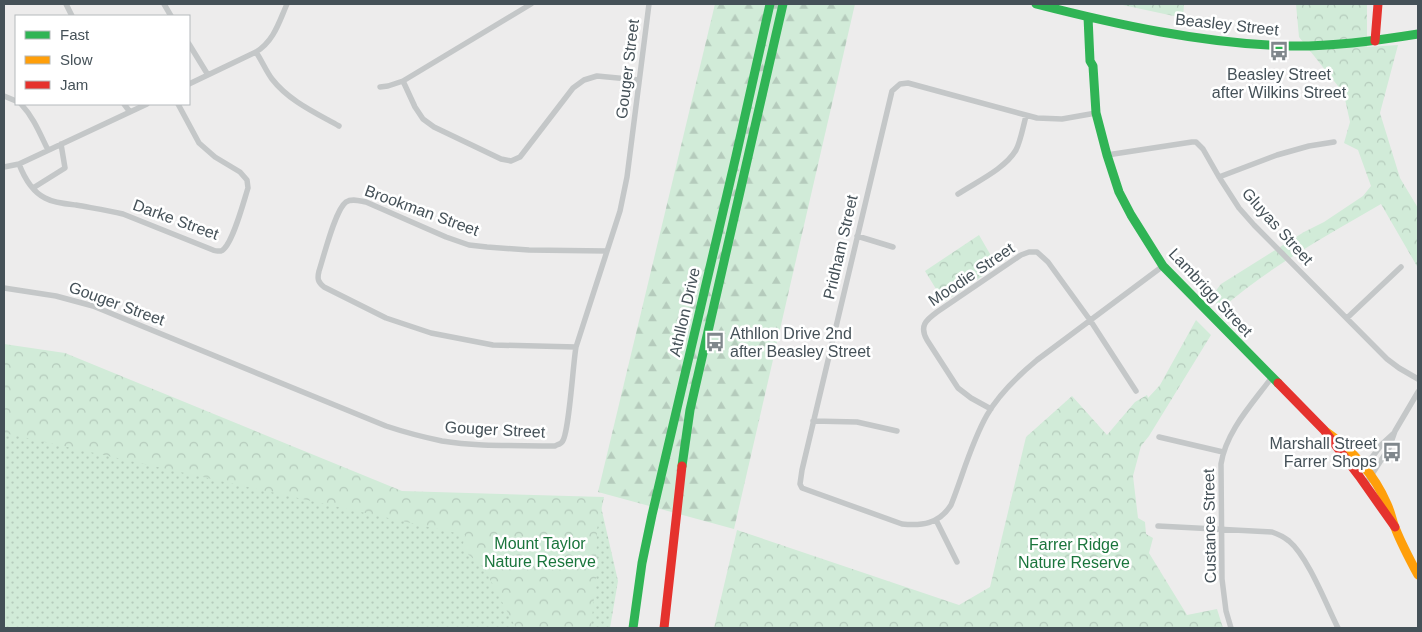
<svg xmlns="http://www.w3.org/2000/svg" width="1422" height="632" font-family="Arial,sans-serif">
  <defs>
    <pattern id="grass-dots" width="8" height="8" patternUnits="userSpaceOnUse" patternTransform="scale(1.25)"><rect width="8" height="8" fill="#d1ebd8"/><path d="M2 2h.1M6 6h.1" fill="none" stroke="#b5cbbc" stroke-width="1.8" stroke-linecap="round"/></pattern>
    <pattern id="forest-firs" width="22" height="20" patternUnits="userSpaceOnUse" patternTransform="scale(1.25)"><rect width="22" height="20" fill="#d1ebd8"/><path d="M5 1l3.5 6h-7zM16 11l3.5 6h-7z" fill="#b5cbbc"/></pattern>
    <pattern id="park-crowns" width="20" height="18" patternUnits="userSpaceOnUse" patternTransform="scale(1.25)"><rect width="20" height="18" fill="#d1ebd8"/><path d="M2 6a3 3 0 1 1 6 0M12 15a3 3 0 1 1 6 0" fill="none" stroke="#b5cbbc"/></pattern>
  </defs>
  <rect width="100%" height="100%" fill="#edecec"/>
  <path fill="url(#grass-dots)" d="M4,345L403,492L599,498L618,581L610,628H4Z"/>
  <path fill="url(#forest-firs)" d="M715,4H855L734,529L598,492Z"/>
  <path fill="url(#park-crowns)" d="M1118,4H1184L1183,18Z
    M1296,4H1367V47L1398,45L1380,113L1400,178L1418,208V268L1381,204C1326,236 1269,267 1221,309L1211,297L1221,284L1304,232L1324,222L1363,196L1371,186L1358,150L1344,143L1350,122L1345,99L1338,86L1299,37Z
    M979,235L997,266L944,302L925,271Z
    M1196,320L1211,335L1149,436L1141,446L1133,476L1138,518L1145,522L1146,534L1153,538L1149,553L1187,615L1217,609L1223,628H714L737,530L959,605L990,587L1026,437L1072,396L1107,435L1135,402L1147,395L1148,398L1160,385Z
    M4,344L65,353L402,491L604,497L597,529L596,578L591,628H516L484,568L462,549L465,535L4,433Z"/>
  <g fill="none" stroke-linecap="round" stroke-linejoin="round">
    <path stroke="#c4c7c8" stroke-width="5.5" d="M66,4L72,16
      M164,4L171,16
      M189,44L208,75
      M256,52C262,61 266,71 272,79C289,101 316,113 339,126
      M403,81L415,107L423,119L434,127L501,159L511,161L520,157L573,88L584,80L597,76L639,80
      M189,84L256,52C274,41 279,22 287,4
      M380,87L388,86L403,81L531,4
      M4,96L16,101
      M21,104C34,118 40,134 48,150
      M124,104L130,112
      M1096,113L1062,119L1037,118L908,83L900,84L892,91L802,470L800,484L802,488L902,524C922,526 939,524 951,505C963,475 971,443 987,415C999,394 1019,375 1037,360L1163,266
      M1107,155L1192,142H1196L1203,149L1219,177L1239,208L1254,225L1387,359L1399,368L1418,379
      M19,164C24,177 31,191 45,198C54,203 66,204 76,205C92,208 107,210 123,214L213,250C214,251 219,251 221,251C232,247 244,200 248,188L247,180L240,172L215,157L199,143L178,104
      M4,167L19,164L147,104
      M1219,177L1277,155L1309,146L1334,142
      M33,188L65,168L61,144
      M958,194C976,182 1005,169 1016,150C1021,140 1023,127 1026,116
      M857,236L893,247
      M4,288L56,296L93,306L386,426C404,432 423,437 442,441C479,447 518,445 555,446C556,445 561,444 562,442C569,435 573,363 576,347L620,211L627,177L649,4
      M1347,318L1401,267
      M576,347L493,345L431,333L386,318L324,287C318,282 317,279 319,271C324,256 335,210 346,202C352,198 360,201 366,202L446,237L469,245L487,247L529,250L606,251
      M991,409L971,398L958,388L927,340C919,326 926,320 937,312L1021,255L1029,252H1037L1048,262L1090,320L1136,391
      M813,421L857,422L897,431
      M1159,437L1223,452
      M1358,476L1382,444L1394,433
      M1365,485L1389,448L1395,431L1418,392
      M936,520L957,562
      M1158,526L1272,532C1278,534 1284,537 1289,541C1308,557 1326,604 1338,628
      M1231,628L1226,611L1222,579L1221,464C1226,431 1253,403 1272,377"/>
    <path stroke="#30b455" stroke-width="9" d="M1036,4C1118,25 1201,43 1286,46C1330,47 1374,41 1418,34
      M1088,17L1090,61L1093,66L1096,113L1107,155L1119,192L1131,215L1163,266L1278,383
      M682,466L690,410L783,4
      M633,628L642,563L652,515L736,156L770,4"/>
    <path stroke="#ff9f0a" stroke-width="9" d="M1325,431C1351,449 1374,474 1387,504C1391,512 1392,521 1396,530C1402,545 1410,560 1418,575"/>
    <path stroke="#e5322d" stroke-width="9" d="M1375,41L1378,4
      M1278,383L1324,430L1359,476L1395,527
      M664,628L682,466"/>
  </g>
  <defs>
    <symbol id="bus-bare" viewBox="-9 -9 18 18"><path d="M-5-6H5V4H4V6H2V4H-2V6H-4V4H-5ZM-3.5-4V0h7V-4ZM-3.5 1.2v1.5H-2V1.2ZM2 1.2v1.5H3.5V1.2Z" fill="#80878c" stroke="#fff" stroke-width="2.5" paint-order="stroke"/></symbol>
  </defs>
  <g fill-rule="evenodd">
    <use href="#bus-bare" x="1265" y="37" width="28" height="28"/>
    <use href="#bus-bare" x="701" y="328" width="28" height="28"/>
    <use href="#bus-bare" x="1378" y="438" width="28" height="28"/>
  </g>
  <g text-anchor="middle" stroke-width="5" stroke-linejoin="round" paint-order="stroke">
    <g font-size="16" fill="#455158" stroke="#fff">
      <text transform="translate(1227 24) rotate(6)" y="6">Beasley Street</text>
      <text transform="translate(627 69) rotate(-83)" y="6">Gouger Street</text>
      <text transform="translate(422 210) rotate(20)" y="6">Brookman Street</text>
      <text transform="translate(176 219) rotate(20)" y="6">Darke Street</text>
      <text transform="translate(1278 226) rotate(48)" y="6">Gluyas Street</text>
      <text transform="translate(840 247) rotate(-77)" y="6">Pridham Street</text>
      <text transform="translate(971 274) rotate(-34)" y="6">Moodie Street</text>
      <text transform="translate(1211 292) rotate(47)" y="6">Lambrigg Street</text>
      <text transform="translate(117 303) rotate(20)" y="6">Gouger Street</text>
      <text transform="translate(684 312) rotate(-77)" y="6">Athllon Drive</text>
      <text transform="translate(495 429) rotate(3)" y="6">Gouger Street</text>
      <text transform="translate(1209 526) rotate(-91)" y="6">Custance Street</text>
    </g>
    <g font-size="16" fill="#455158" stroke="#fff">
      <text x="1279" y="80">Beasley Street<tspan x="1279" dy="18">after Wilkins Street</tspan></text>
      <text x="730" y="339" text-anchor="start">Athllon Drive 2nd<tspan x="730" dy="18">after Beasley Street</tspan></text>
      <text x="1377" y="449" text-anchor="end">Marshall Street<tspan x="1377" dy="18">Farrer Shops</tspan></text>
    </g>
    <g font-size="16" fill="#1a753c" stroke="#fff">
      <text x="540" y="549">Mount Taylor<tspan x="540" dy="18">Nature Reserve</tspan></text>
      <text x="1074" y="550">Farrer Ridge<tspan x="1074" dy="18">Nature Reserve</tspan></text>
    </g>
  </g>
  <rect width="1422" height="632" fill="none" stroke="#455158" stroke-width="10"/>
  <rect x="15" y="15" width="175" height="90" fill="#ffffff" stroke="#b5b9bc"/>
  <rect x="25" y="31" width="25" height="8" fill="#30b455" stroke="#b5b9bc"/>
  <text x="60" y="40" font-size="15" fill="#455158">Fast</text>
  <rect x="25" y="56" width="25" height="8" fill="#ff9f0a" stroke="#b5b9bc"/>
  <text x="60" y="65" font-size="15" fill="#455158">Slow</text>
  <rect x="25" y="81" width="25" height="8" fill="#e5322d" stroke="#b5b9bc"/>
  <text x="60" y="90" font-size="15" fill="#455158">Jam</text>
</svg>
